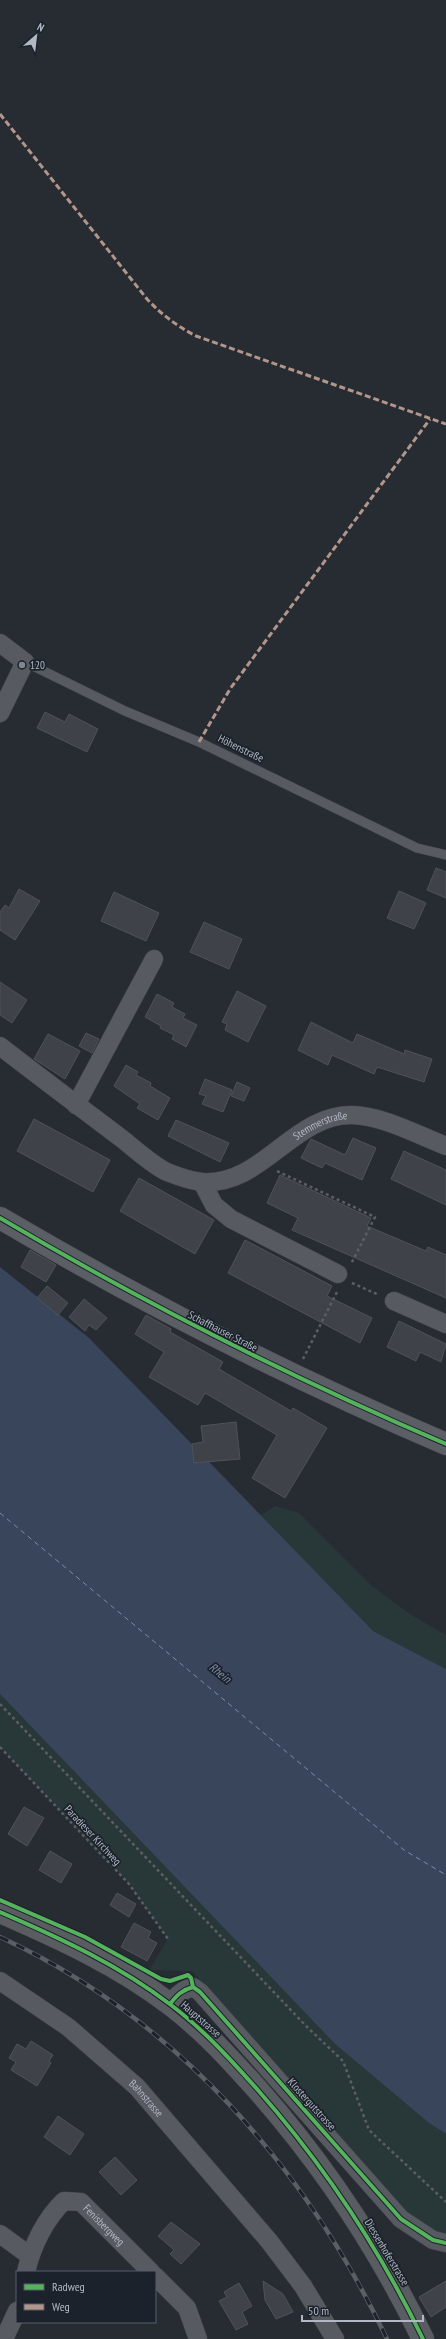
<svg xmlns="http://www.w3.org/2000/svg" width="446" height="2339" font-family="'PT Sans Narrow',sans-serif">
  <rect width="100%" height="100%" fill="#272c32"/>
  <path fill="#283738" d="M275,1506L299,1513L372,1586L410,1614L446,1635V1669L373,1631L257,1518Z
    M0,1694L335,2044L429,2123L446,2134V2234L401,2223L304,2102L192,1971L149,1970L168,1939L129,1884L0,1747Z"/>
  <path fill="#38455a" d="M0,1267L89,1338L373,1631L446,1669V2134L429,2123L335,2044L0,1694Z"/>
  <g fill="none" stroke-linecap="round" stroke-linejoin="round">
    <path stroke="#7c8ea9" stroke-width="1" stroke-dasharray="5 4" stroke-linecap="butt" d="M0,1513L404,1850L446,1875"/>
  </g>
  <path fill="#3f4349" stroke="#4f5359" d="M45,712L65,722L69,714L98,729L87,752L37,728Z
    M436,868L446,872V898L427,890Z
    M19,889L40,901L15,940L0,930V912L5,905L9,908Z
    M399,891L426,903L414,929L387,918Z
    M114,892L159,913L146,941L101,921Z
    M204,922L242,939L229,969L190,952Z
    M0,982L27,1000L12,1023L0,1015Z
    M237,991L266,1006L248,1042L225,1030L227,1024L222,1022Z
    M157,994L174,1003L172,1007L185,1014L183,1018L197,1025L186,1047L172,1039L174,1035L160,1028L161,1026L145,1017Z
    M311,1022L353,1043L357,1034L404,1054L405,1050L432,1059L424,1082L377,1067L374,1074L332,1055L328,1065L298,1050Z
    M86,1033L99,1039L92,1053L79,1046Z
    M48,1034L80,1051L65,1079L34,1059Z
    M126,1065L138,1072L136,1075L151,1083L150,1086L170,1098L158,1120L137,1108L140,1104L114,1086Z
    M205,1079L232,1090L223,1112L202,1104L206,1096L199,1094Z
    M237,1082L250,1088L244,1101L231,1096Z
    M34,1119L110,1160L93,1192L17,1151Z
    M176,1120L229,1143L220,1162L168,1136Z
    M353,1138L376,1148L362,1180L325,1163L322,1168L301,1158L311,1139L345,1155Z
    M404,1151L446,1170V1205L391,1179Z
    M280,1175L371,1218L367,1226L426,1251L428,1247L446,1255V1298L292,1230L298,1218L267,1203Z
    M139,1178L214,1220L195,1254L120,1211Z
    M245,1240L332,1286L327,1296L372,1318L360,1343L228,1273Z
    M30,1250L56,1265L46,1282L21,1267Z
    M47,1286L68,1303L58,1315L37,1298Z
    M84,1299L107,1318L96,1330L89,1325L85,1331L69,1317Z
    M146,1315L171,1329L170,1332L223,1362L219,1369L291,1411L293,1408L327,1428L285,1498L252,1478L277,1435L205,1393L198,1405L149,1377L164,1352L135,1334Z
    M399,1321L446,1344L441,1362L420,1352L416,1361L387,1347Z
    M236,1422L240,1459L194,1463L192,1444L203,1442L201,1426Z
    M24,1807L44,1818L27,1846L8,1834Z
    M50,1851L72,1864L61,1883L39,1870Z
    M117,1893L136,1904L129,1917L110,1905Z
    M134,1923L151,1932L148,1938L157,1943L147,1961L121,1947Z
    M31,2041L53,2055L49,2061L51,2063L37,2086L11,2070L16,2062L9,2058L17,2044L26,2049Z
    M58,2116L84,2134L70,2155L44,2137Z
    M115,2157L137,2180L121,2195L99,2172Z
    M171,2222L200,2244L181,2264L170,2254L174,2250L158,2236Z
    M263,2281L283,2294L293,2312L276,2319L265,2300Z
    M446,2281V2307L431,2317L419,2297Z
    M239,2283L252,2306L242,2312L248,2324L236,2330L219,2301L227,2297L224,2292Z"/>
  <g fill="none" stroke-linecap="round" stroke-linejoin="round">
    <defs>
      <path id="service" d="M25,662L125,711L199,742L417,848L446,855"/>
      <g id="minor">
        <path d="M0,643L25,662L0,713"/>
        <path id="s1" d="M0,1046C40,1077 80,1107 121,1138C134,1148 152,1165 167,1172C177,1176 192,1181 202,1182C262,1186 293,1115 351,1115C381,1115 418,1135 446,1146"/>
        <path d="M76,1105L154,959"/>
        <path d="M202,1182L214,1205L231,1219L338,1274"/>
        <path d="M394,1301L446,1324"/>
        <path id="s2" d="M0,1981L68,2027L137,2087L269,2241L303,2286L335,2339"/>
        <path d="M170,2004C177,1995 182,1990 193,1987L200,1992L401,2219L433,2240L446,2243"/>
        <path d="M0,2234L30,2256"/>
        <path id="s3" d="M26,2272C32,2246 45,2219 64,2201L81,2202L151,2272"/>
        <path d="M155,2276L187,2308L198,2339"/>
        <path d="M4,2339L17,2311"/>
      </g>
      <path id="secondary" d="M0,1218C144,1303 292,1378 446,1444"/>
      <path id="primary" d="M0,1912C60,1938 119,1965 171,2005C204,2030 230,2059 257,2089C324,2165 379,2248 423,2339"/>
    </defs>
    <use href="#service" stroke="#44484d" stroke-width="10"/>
    <use href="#minor" stroke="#44484d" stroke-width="19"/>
    <use href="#secondary" stroke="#44484d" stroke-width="23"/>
    <use href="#primary" stroke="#44484f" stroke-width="23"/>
    <path stroke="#5b5f64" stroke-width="2.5" stroke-dasharray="3 3" stroke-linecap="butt" d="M277,1171L375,1217L351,1264
      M352,1283L379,1295
      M303,1359L338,1290
      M0,1704L306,2026L343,2061L369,2130L446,2202
      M0,1747L129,1884L168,1939"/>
    <use href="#service" stroke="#575a60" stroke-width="9"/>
    <use href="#minor" stroke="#575a60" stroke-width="18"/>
    <use href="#secondary" stroke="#5b5e64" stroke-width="22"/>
    <use href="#primary" stroke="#595d62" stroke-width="22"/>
    <defs>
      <path id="rail" d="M0,1937C176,2018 305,2167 387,2339"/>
    </defs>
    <use href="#rail" stroke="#5b5e64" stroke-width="4.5"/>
    <use href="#rail" stroke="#1c222b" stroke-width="3" stroke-dasharray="9" stroke-linecap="butt"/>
    <path stroke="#b2968c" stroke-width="3" stroke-dasharray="6 3" stroke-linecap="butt" d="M0,114L147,299C162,315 177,326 196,336L446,424
      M199,742L230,689L430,419"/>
    <defs>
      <path id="cycleway" d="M0,1218C144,1303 292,1378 446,1444
        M0,1900L85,1937L161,1979L170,1981L188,1975L191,1978L193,1987
        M0,1912C60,1938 119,1965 171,2005C204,2030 230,2059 257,2089C324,2165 379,2248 423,2339
        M170,2004C177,1995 182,1990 193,1987L200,1992L401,2219L433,2240L446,2243"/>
    </defs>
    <use href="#cycleway" stroke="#1c222b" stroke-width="6"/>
    <use href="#cycleway" stroke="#56b35d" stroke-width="4"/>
  </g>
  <circle fill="#818790" stroke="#1c222b" stroke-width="1.5" cx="22" cy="665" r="4"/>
  <g text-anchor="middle" stroke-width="3.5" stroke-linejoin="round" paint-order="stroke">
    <g font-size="11" fill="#b1b8c3" stroke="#1c222b" text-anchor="start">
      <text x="30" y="669">120</text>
    </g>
    <g font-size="11" fill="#b1b8c3" stroke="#1c222b">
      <text transform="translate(241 748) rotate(26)" y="4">Höhenstraße</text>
      <text dy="4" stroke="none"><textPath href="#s1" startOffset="380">Stemmerstraße</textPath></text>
      <text transform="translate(223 1331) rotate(27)" y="4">Schaffhauser Straße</text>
      <text transform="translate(93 1835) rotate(47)" y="4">Paradieser Kirchweg</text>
      <text transform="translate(201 2019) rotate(41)" y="4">Hauptstrasse</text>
      <text dy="4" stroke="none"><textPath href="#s2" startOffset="188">Bahnstrasse</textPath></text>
      <text transform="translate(312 2104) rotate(48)" y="4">Klostergutstrasse</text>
      <text dy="4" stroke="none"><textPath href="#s3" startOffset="131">Fenisbergweg</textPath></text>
      <text transform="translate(387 2252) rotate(59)" y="4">Diessenhoferstrasse</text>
    </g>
    <g font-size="12" font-style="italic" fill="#7c8ea9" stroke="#1c222b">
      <text transform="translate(220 1673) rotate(38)" y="4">Rhein</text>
    </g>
  </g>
  <rect x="16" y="2271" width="140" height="52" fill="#1c222b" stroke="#585e68"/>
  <rect x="24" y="2284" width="20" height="6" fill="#56b35d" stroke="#585e68"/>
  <text x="52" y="2291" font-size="12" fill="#b1b8c3">Radweg</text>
  <rect x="24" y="2304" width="20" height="6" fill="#b2968c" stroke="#585e68"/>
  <text x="52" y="2311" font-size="12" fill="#b1b8c3">Weg</text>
  <g transform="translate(36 36) rotate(28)" stroke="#1c222b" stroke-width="3" paint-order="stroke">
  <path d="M0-3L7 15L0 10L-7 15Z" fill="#b1b8c3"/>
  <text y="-6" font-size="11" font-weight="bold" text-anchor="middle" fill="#b1b8c3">N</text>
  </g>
  <path d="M302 2315v6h121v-6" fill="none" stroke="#b1b8c3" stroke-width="2"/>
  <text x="308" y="2315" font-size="12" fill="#b1b8c3" stroke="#1c222b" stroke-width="3" paint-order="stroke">50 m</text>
</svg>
